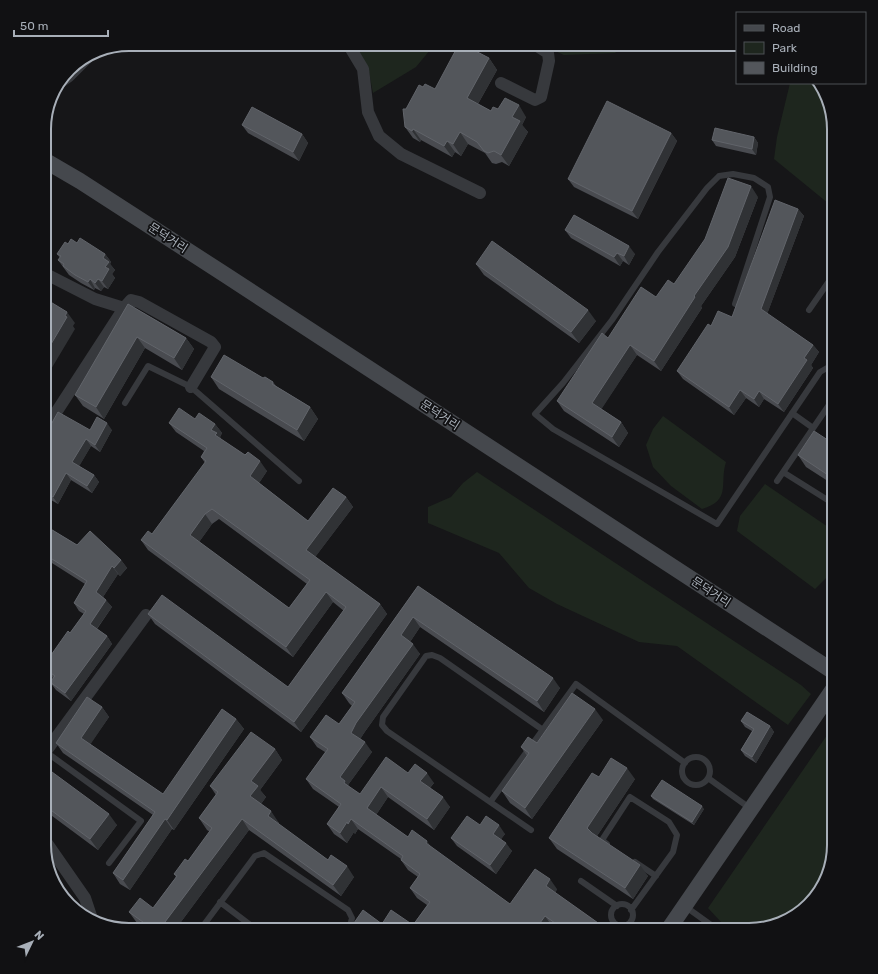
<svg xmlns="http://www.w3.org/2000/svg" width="878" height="974" font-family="Rubik,'Noto Sans KR',sans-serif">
  <rect width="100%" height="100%" fill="#161618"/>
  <path fill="#1e261e" d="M352,44H435L416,67L373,93L368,67Z
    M540,44H624L615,53L564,55Z
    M790,83H818L834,128V208L774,159L777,137Z
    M663,416L726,462C719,484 732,500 702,509L671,486L653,467L646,445L653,429Z
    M477,472L801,685L811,694L788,725L677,646L639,642L557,604L529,588L499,553L428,523V507L451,497L463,483Z
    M765,484L834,531V570L815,589L737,531L740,516Z
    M834,725V846L825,883L801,912L750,930H732L721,922L708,908Z"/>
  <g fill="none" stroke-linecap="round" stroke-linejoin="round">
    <path stroke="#37393d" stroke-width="6" d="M735,304L770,197L768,187L754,178L733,174L719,176L707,188L658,252L612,320L563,383L535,414L553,429L717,524L820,372L834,364
      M809,310L834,274
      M125,403L148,366L191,387L299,481
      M792,413L813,428
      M783,472L834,504
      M777,481L833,399L834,390
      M46,752L141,821L109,863
      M682 771a14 14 0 1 1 28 0a14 14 0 1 1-28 0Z
      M708,778L751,809
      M491,801L576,684L685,763
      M531,830L387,731L382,725L383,717L426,656L432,655L440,658L543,730
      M607,844L602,840L630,797L669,822L677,835L673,852L631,910
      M635,862L656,876
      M581,881L617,906
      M220,902L257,930
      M611 915a11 11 0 1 1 22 0a11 11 0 1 1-22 0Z
      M686,907L718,930
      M200,930L255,856L264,853L348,910L352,918L349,930"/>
    <path stroke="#37393d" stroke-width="12" d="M348,44L363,69L368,112L379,136L401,154L480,193
      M59,83L69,76L91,54
      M501,83L535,100L541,97L549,61L548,53L534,44
      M44,273L95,299L124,308L131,300L139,302L211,342L215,347L191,387
      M44,431L124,308
      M44,754L146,615
      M44,839L85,898L93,922"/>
    <path stroke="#45484d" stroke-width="16" d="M44,160L80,181L224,274L834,672
      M668,930L834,688"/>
  </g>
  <path fill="#494b50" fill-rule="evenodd" d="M489,58L497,70L478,104L491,111L498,109L526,117L522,125L528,132L509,166L502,162L496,164L492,163L485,153L468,144L461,156L455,152L452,157L421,140L420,142L413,138L405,127L406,109L423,87L435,89Z
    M242,125L302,134L308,143L299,161L248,133Z
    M671,133L677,141L638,219L574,187L568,179Z
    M754,137L758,143L756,155L716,146L712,140Z
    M758,197L735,257L701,306L702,308L661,371L637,355L601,409L621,422L628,433L619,447L564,411L557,401L608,338L656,297L674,284Z
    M798,209L804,216L767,314L813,345L819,352L811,365L813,368L784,412L764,399L759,407L746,398L734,415L683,379L677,371L711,326L732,317Z
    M565,230L635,254L629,265L623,261L620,266L571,238Z
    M77,243L105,254L111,262L110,264L115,270L112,274L115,278L108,289L104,287L101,291L95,288L94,290L81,283L69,275L58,260L60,258L57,254L68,244Z
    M476,264L596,321L579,343L484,275Z
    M128,304L186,338L194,349L182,370L145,348L104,419L83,406L75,395Z
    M211,377L263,378L273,382L276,386L310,407L318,419L304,441L219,389Z
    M195,419L215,424L222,433L220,437L221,439L267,471L259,483L308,521L346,497L353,507L315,557L380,604L387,614L301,732L155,624L148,614L288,687L344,611L333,602L293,657L148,550L141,540L152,534L205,463L201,457L204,451L176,432L169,423ZM219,519L307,584L289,608L199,542L212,524Z
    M44,429L48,430H112L100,452L91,446L79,466L94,475L99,482L92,493L71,480L58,504L44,496Z
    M834,444V485L806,467L798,455Z
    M44,525L77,545L121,560L127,568L120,576L118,574L103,597L112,607L97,629L107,636L112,644L71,701L56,690L50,682L53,678L48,675L44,669V665L70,633L84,614L79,611L74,603L85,584L44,558Z
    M418,586L560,688L544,712L420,627L410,642L420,654L364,733L360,739L372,752L348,785L349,787L360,794L408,773L434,783L430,788L450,807L434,830L388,797L376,815L408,837L432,848L510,904L557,889L555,893L608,930H557L552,926L549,930H349L382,924L413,925L427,905L417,898L410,888L418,877L408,870L401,860V859L358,829L355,834L354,832L347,843L334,834L327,824L339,807L313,789L306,779L325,752L317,747L310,737L339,724L352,706L349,703L342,693Z
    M102,707L109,717L90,744L163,794L236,719L244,729L174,830L172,829L130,890L120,884L113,873L153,815L63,753L56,743Z
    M603,720L532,819L510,803L502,791L527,756L521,747L537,743Z
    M741,721L770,726L774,732L756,763L745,756L741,750L752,731L745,727Z
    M275,749L282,760L260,790L266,797L261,804L279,823L278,824L328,860L354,877L341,896L249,830L175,930H147L137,923L129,912L153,908L176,877L174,874L188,861L210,832L207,830L199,818L216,795L210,786Z
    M599,777L635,779L597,836L648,876L633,899L557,849L549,838Z
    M44,782L117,825L98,850L44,810Z
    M651,796L704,809L694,825L653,799Z
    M480,825L505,834L501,839L512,851L496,874L457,846L451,838Z
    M59,890L63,893L69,902H68L62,897Z"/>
  <path fill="#303235" d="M489,58L497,70L475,109L467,98Z
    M519,105L526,117L522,125L528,132L509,166L501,155L512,117Z
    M413,129L421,140L420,142L412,131Z
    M460,132L468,144L461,156L453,144Z
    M671,133L677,141L638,219L632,211Z
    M302,134L308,143L299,161L293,152Z
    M754,137L758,143L756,155L752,149Z
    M447,141L455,152L452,157L444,146Z
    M751,186L758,197L735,257L701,306L702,308L661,371L654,361L694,296Z
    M798,209L804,216L766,317L761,309Z
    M629,246L635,254L629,265L624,256Z
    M617,253L623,261L620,266L614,257Z
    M105,254L111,262L110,264L115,270L112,274L115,278L108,289L102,281L105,267L103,258Z
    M90,279L95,288L94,290L88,282Z
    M98,279L104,287L101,291L95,283Z
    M588,310L596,321L579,343L571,332Z
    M67,312L75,323L73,326L75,329L44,381V356Z
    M137,337L145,348L104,419L96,407Z
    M186,338L194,349L182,370L174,358Z
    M630,345L637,355L599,413L592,403Z
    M813,345L819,352L811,365L813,368L784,412L778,404L804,358Z
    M740,390L746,398L734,415L729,407Z
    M759,391L764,399L759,407L754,399Z
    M310,407L318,419L304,441L297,430Z
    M621,422L628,433L619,447L612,437Z
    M107,423L112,430L100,452L95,445Z
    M215,424L222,433L220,437L224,443L215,435L211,430Z
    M86,439L91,446L77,470L72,462Z
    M260,461L267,471L257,486L250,476Z
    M66,473L71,480L58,504L53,497Z
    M94,475L99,482L92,493L87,486Z
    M346,497L353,507L313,560L306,550Z
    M205,514L212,524L197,545L190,535Z
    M121,560L127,568L120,576L114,568Z
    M112,566L118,574L101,600L96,592Z
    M326,592L333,602L293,657L286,647Z
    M106,600L112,607L95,631L90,624Z
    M380,604L387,614L301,732L294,722Z
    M413,617L420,627L408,645L401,635Z
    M107,636L112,644L71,701L65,693Z
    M413,644L420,654L364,733L358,743L351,733L356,723Z
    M553,678L560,688L544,712L537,701Z
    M102,707L109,717L88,748L81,738Z
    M595,709L603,720L532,819L525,808Z
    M236,719L244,729L174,830L167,820Z
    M770,726L774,732L756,763L752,757Z
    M365,742L372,752L348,785L352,791L351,793L340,777Z
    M275,749L282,760L260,790L266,797L258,808L250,796L251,781Z
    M627,768L635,779L595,839L587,828Z
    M427,773L434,783L427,791L420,781Z
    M381,787L388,797L374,818L367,808Z
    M443,797L450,807L434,830L427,819Z
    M702,806L704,809L694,825L692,822Z
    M271,811L279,823L276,828L268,816Z
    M109,814L117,825L98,850L90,839Z
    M165,819L172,829L130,890L123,880Z
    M242,819L249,830L175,930H159Z
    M351,819L358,829L355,834L348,824Z
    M347,822L354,832L347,843L340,833Z
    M499,825L505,834L499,842L493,834Z
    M427,841L434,851L426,843Z
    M506,843L512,851L496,874L490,865Z
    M640,865L648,876L633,899L625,888Z
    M347,866L354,877L341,896L333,885Z
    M550,879L557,889L553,897L546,886Z
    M545,916L552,926L549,930H535Z"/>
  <path fill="#53565b" stroke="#61646a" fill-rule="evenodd" d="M459,44H462L489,58L467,98L491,111L493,107L498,109L505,98L519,105L512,117L520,121L501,155L494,151L488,153L484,151L477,142L460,132L453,144L447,141L444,146L413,129L412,131L405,127L403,109H406L419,85L423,87L425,84L435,89Z
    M607,101L671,133L632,211L568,179Z
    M252,107L302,134L293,152L242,125Z
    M715,128L754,137L752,149L712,140Z
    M728,178L751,186L728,247L694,296L695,297L654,361L630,345L592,403L621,422L612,437L557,401L602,333L608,338L641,287L656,297L668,280L674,284L705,239Z
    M775,200L798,209L761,309L813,345L804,358L807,360L778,404L759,391L754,399L740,390L729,407L677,371L708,324L711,326L718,311L732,317Z
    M574,215L629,246L624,256L617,253L614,257L565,230Z
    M80,238L105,254L103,258L109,262L105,267L109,269L102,281L98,279L95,283L90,279L88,282L75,275L63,266L64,264L58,260L61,256L57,254L65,242L68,244L71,239L77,243Z
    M492,241L588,310L571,332L476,264Z
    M44,298L67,312L65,316L67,317L44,356Z
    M128,304L186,338L174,358L137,337L96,407L75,395Z
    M224,355L263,378L265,377L273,382L272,384L310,407L297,430L211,377Z
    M179,408L195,419L199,413L215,424L211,430L217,433L215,435L245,455L248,452L260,461L250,476L308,521L333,488L346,497L306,550L380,604L294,722L148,614L162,595L288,687L346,607L326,592L286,647L141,540L148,531L152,534L206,461L201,457L207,448L169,423ZM212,509L310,580L289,608L190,535L205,514Z
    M58,412L90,430L97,417L107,423L95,445L86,439L72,462L94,475L87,486L66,473L53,497L44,492V429L45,428L48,430Z
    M814,431L834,444V479L798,455Z
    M44,525L77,545L90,531L121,560L114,568L112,566L96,592L106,600L90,624L107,636L65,693L50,682L55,676L44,668V665L68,631L70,633L86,611L74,603L87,581L44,554Z
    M418,586L553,678L537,701L413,617L401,635L413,644L356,723L351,733L365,742L340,777L345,781L344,783L360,794L386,757L408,773L415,764L427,773L420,781L443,797L427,819L381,787L367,808L408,837L412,830L427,841L426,843L510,904L535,869L550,879L546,886L608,930H565L545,916L535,930H349L363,910L382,924L391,910L413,925L430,902L410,888L420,874L401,860L403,856L351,819L348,824L347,822L340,833L327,824L341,804L306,779L328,749L310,737L326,715L339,724L355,702L342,693Z
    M572,693L595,709L525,808L502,791L529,753L521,747L528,737L537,743Z
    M87,697L102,707L81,738L163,794L222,709L236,719L167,820L165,819L123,880L113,873L155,812L56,743Z
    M747,712L770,726L752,757L741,750L754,729L741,721Z
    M251,732L275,749L251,781L258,786L250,796L271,811L268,816L328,860L331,855L347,866L333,885L242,819L159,930H154L129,912L140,898L153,908L177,876L174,874L185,859L188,861L212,828L199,818L218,792L210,786Z
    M611,758L627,768L587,828L592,833L640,865L625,888L549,838L592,773L599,777Z
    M52,772L109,814L90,839L44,805V782Z
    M662,780L702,806L692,822L651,796Z
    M467,816L480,825L486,816L499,825L493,834L506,843L490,865L451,838Z
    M59,890L63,893L61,895Z"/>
  <g text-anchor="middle" stroke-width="3.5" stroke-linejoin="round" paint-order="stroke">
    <g font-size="12" fill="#a8afb8" stroke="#111113">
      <text transform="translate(168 238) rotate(33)" y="4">문덕거리</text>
      <text transform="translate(440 415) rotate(33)" y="4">문덕거리</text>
      <text transform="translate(711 592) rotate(33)" y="4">문덕거리</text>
    </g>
  </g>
  <path d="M0 0H878V974H0ZM129 51H749A78 78 0 0 1 827 129V845A78 78 0 0 1 749 923H129A78 78 0 0 1 51 845V129A78 78 0 0 1 129 51Z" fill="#111113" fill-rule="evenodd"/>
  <path fill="none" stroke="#a8afb8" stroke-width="2" d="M129 51H749A78 78 0 0 1 827 129V845A78 78 0 0 1 749 923H129A78 78 0 0 1 51 845V129A78 78 0 0 1 129 51Z"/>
  <rect x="736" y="12" width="130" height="72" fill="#111113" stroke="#4d5055"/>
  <rect x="744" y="25" width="20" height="6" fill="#45484d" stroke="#4d5055"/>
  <text x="772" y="32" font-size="12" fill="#a8afb8">Road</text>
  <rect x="744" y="42" width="20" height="12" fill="#1e261e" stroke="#4d5055"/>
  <text x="772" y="52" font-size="12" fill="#a8afb8">Park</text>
  <rect x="744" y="62" width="20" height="12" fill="#53565b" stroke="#4d5055"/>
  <text x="772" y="72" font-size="12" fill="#a8afb8">Building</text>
  <g transform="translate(32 942) rotate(47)" stroke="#111113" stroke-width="3" paint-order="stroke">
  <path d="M0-3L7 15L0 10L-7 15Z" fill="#a8afb8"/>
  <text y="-6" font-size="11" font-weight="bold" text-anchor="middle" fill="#a8afb8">N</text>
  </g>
  <path d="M14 30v6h94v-6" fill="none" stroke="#a8afb8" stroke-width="2"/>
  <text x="20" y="30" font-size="12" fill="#a8afb8" stroke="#111113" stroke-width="3" paint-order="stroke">50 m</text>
</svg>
